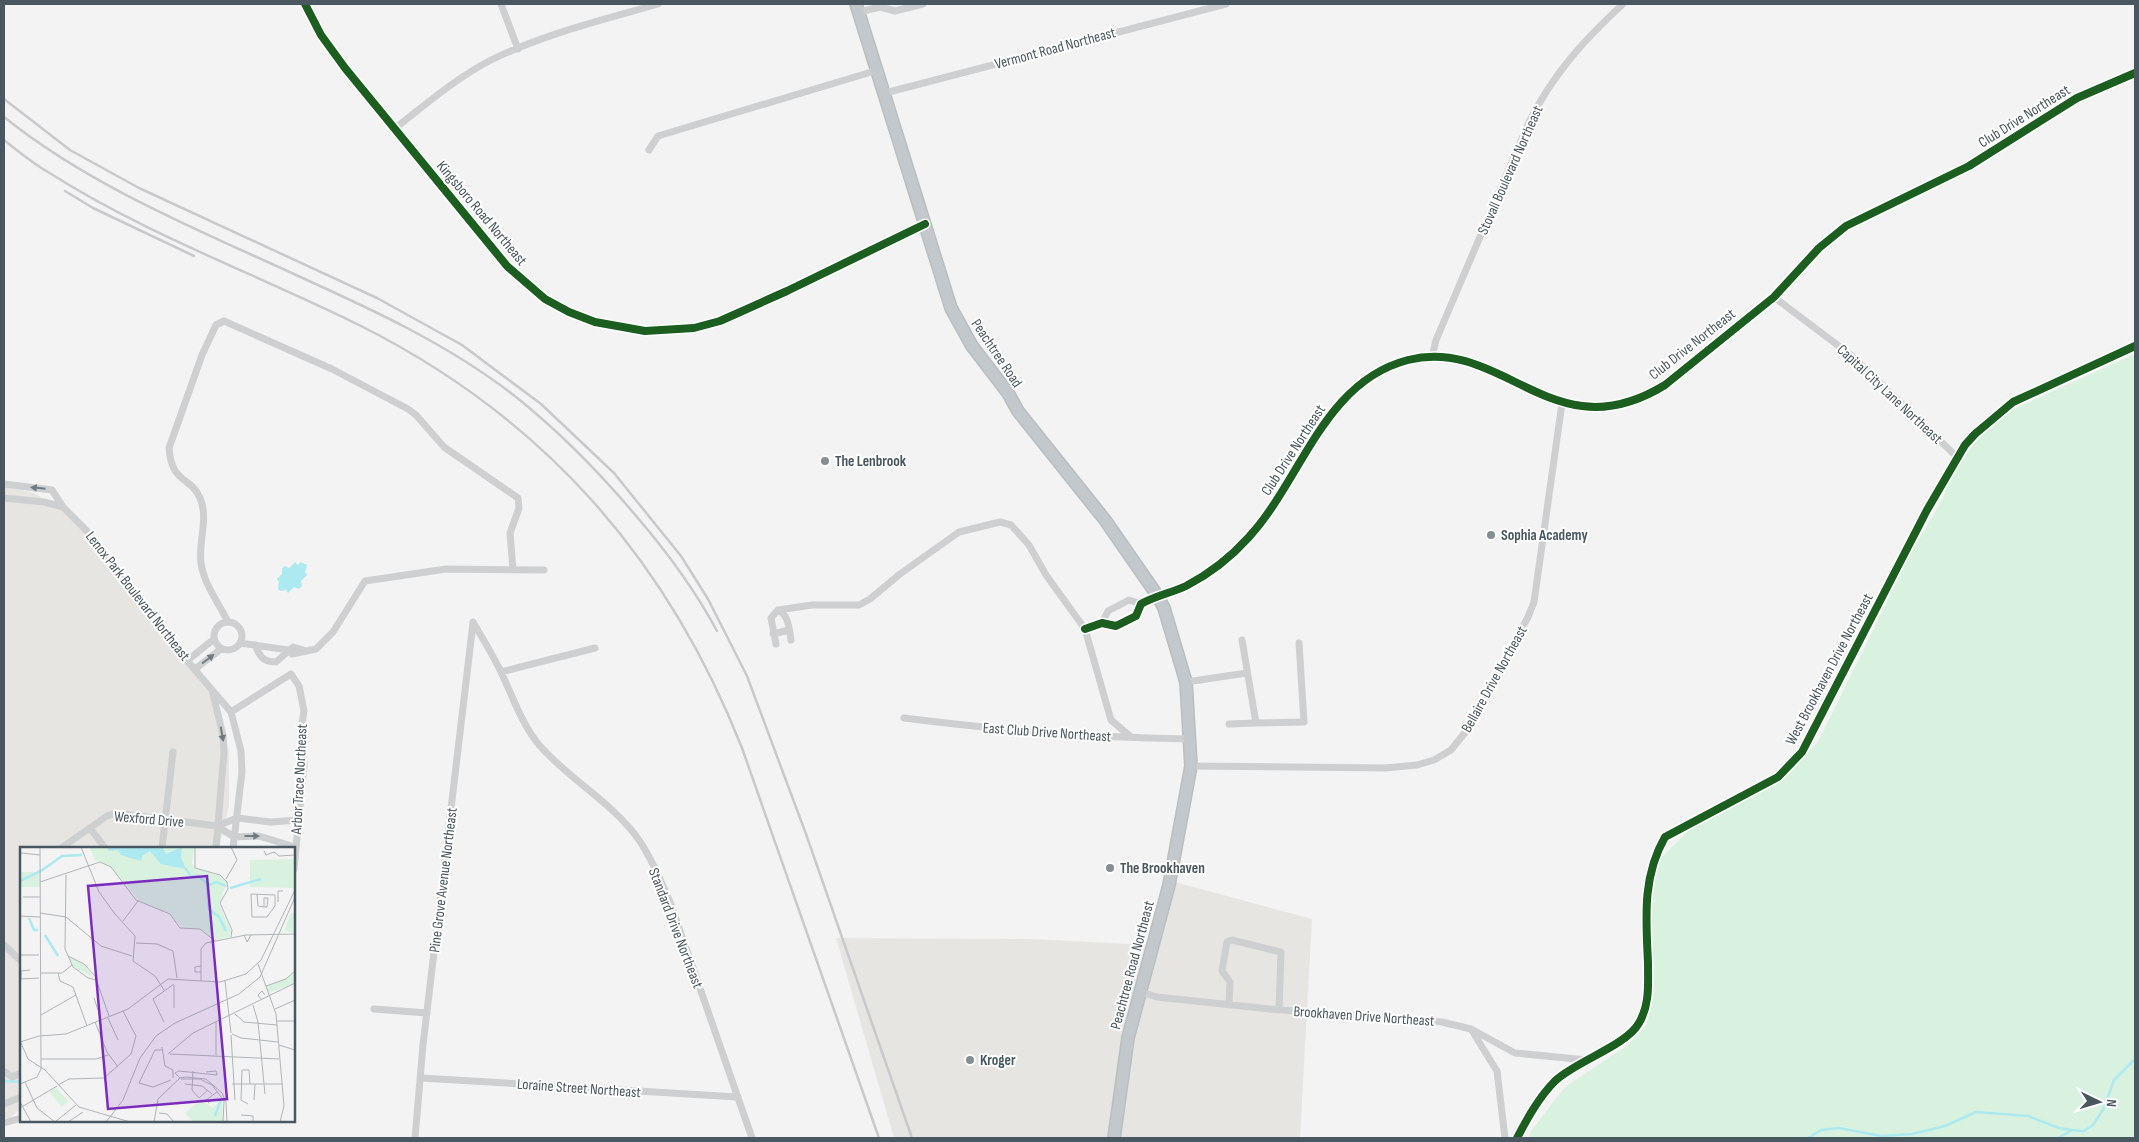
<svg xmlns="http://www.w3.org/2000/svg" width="2139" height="1142" font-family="'Sofia Sans Condensed',sans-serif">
  <rect width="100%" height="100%" fill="#f3f3f3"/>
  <path fill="#e6e5e2" d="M4,486L34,493L71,516L121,570L157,618L201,671L222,722L229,752V806L219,848H21V1108L10,1118H4Z
    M1175,882L1312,919L1300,1138H894L836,938L1029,939L1151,945Z"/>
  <path fill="#d8f2df" d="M2135,354V1138H1529L1531,1131L1565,1087L1628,1045L1647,1024L1654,992L1651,915L1657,862L1691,828L1782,781L1818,742L1911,553L1942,500L1953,473L1977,440L2009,411Z"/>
  <path fill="#ace9f0" d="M295,562L298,565L301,562L307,565L305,572L307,575L301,581L302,586L299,589L294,587L288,593L286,590L280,591L278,589L279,582L277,579L282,574V568L285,566L289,568Z"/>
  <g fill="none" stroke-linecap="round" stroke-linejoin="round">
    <path stroke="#ace9f0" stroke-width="2.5" d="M4,1081L21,1082
      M1808,1138L1821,1130L1839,1128L1881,1136L1912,1134L1945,1126L1976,1112L2028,1116L2059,1128L2072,1130
      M2058,1138L2072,1130L2084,1131L2093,1125L2104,1108L2114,1080L2135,1059"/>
    <defs>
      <path id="trunk" d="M856,4L951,308L972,346L1008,393L1018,411L1105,520L1157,595L1164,608L1186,682L1191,766L1169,885L1128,1038L1114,1138"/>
    </defs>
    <use href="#trunk" stroke="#b8bec2" stroke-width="14"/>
    <path stroke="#cdcfd1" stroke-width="7" d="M305,4L321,35L345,68L507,266L545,299L569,312L595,322L645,331L694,328L720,321L787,291L925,224
      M501,4L518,49
      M859,12L880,7L895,11L923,4
      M885,93L1226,4
      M394,129C425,105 456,78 491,60C544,34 602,20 658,4
      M649,150L658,136L878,70
      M1774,297L1852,356L1957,457
      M1432,357L1436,340L1529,122C1554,73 1583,41 1623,4
      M4,484L52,490L63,507L87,531L171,642L231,712L241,751L242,772L233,848
      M4,498L44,502L63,507
      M778,610C789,615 789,629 791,640
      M214 636a14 14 0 1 1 28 0a14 14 0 1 1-28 0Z
      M228,622C219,603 204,585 201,563C198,542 209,518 200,498C190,475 172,485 169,448L202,355L216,325L224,321L332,369L408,409L416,415L444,447L518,498L519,508L510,533L513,570
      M473,622C483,639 493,655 501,672C513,697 522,725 540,746C570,780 613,803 639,840C652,859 661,881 670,902L752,1138
      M1102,623L1108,611L1129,600L1141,604
      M1085,629L1102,623L1116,626L1136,616L1141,604C1155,596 1171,593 1186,586C1209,574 1231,557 1248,538C1302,480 1323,382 1408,360C1504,336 1553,454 1665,385L1774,297L1819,248L1846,226L1969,166L2077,98L2135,73
      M773,634L789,630
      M240,643L288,650L292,654L316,649L333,632L365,581L446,569L544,570
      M776,644L771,618L778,610L812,605H859L870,599L900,574L959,532L1000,522L1011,525L1029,545L1046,575L1085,629L1111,720L1131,737
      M255,645C260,656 262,662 276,662L293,647L303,650
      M188,660L214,639
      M195,669L221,649
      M501,672L595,648
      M1186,682L1247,673
      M212,690L223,735L224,752L216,848
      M231,712L291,674L299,686L304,711L301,730L304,765L294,869
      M904,718C999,730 1095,738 1191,739
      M1256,723L1304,722L1299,643
      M1229,724L1256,723L1242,640
      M1191,766L1385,768L1417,765L1434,760L1451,750L1471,725L1528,617L1534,602L1562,403
      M217,826L237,818L271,822L298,820
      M90,828L105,848
      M61,848L107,816L115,813L217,826L234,837L259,836L295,847
      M162,848L173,752
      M4,945L21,961
      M1141,992L1157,997L1270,1009L1442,1022L1471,1029L1497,1071L1505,1138
      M1229,1004L1230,982L1222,971L1227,942L1232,940L1281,952L1279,1010
      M374,1009L427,1013
      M1471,1029L1515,1053L1587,1060
      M4,1071L12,1077L21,1073
      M421,1078L738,1097
      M4,1104L21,1097
      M4,1123L21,1118
      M415,1138L423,1045L473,623
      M1517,1138C1527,1119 1539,1097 1555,1081C1576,1061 1626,1046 1639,1023C1650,1004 1648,984 1648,963C1646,919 1642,877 1665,837L1778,777L1802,752L1927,510L1965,445L1975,434L2013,402L2135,346"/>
    <use href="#trunk" stroke="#c2c8cc" stroke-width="11"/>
    <path stroke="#c8c9cb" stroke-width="2.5" d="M4,99L70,150L139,188L377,298L462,345L541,404L614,473L681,556L708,599L747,676L806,834L912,1138
      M4,117C90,186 196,229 296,275C371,309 450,345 516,397C561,433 600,473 637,517C667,552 695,590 717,631
      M4,140C18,151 32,163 48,172C145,234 256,274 359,325C543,417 667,558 742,748L879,1138
      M65,191L93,208L194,256"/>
    <defs>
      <path id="cycleway" d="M305,4L321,35L345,68L507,266L545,299L569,312L595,322L645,331L694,328L720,321L787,291L925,224
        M1085,629L1102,623L1116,626L1136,616L1141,604C1155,596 1171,593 1186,586C1209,574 1231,557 1248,538C1302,480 1323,382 1408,360C1504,336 1553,454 1665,385L1774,297L1819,248L1846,226L1969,166L2077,98L2135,73
        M1517,1138C1527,1119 1539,1097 1555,1081C1576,1061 1626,1046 1639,1023C1650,1004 1648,984 1648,963C1646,919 1642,877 1665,837L1778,777L1802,752L1927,510L1965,445L1975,434L2013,402L2135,346"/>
    </defs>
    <use href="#cycleway" stroke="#fff" stroke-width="11"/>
    <use href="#cycleway" stroke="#1b5e20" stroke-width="8"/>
  </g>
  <defs><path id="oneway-solid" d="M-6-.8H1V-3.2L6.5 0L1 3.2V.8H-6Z" transform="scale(1.25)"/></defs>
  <g fill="#717c82">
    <use href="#oneway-solid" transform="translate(38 488) rotate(-174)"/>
    <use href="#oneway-solid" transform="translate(208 659) rotate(-37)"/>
    <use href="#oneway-solid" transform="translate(222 734) rotate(80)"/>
    <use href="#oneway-solid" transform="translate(252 836)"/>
  </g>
  <g fill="#848e93" stroke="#fff" stroke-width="2">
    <circle cx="825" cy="461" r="5"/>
    <circle cx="1491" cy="535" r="5"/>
    <circle cx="1110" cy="868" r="5"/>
    <circle cx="970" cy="1060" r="5"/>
  </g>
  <g text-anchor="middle" stroke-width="4" stroke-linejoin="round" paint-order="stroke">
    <g font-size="15" fill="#495860" stroke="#fff">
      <text transform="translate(1055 48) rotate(-15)" y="5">Vermont Road Northeast</text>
      <text transform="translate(2024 116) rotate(-32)" y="5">Club Drive Northeast</text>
      <text transform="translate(1510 170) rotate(-66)" y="5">Stovall Boulevard Northeast</text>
      <text transform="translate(482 213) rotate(50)" y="5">Kingsboro Road Northeast</text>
      <text transform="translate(1692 344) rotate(-38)" y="5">Club Drive Northeast</text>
      <text transform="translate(997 353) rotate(56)" y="5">Peachtree Road</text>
      <text transform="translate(1890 394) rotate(43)" y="5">Capital City Lane Northeast</text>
      <text transform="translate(1293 450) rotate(-57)" y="5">Club Drive Northeast</text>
      <text transform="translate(138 596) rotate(52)" y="5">Lenox Park Boulevard Northeast</text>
      <text transform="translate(1829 669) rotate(-62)" y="5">West Brookhaven Drive Northeast</text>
      <text transform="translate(1494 679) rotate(-61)" y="5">Bellaire Drive Northeast</text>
      <text transform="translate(1047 732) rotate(4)" y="5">East Club Drive Northeast</text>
      <text transform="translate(299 779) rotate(-87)" y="5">Arbor Trace Northeast</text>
      <text transform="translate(149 819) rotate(5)" y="5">Wexford Drive</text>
      <text transform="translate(443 880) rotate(-83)" y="5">Pine Grove Avenue Northeast</text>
      <text transform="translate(676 928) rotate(69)" y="5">Standard Drive Northeast</text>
      <text transform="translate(1132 965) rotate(-75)" y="5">Peachtree Road Northeast</text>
      <text transform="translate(1364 1016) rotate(4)" y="5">Brookhaven Drive Northeast</text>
      <text transform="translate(579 1088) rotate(4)" y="5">Loraine Street Northeast</text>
    </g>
    <g font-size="15" font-weight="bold" fill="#495860" stroke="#fff" text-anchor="start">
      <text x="835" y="466">The Lenbrook</text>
      <text x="1501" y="540">Sophia Academy</text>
      <text x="1120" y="873">The Brookhaven</text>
      <text x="980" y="1065">Kroger</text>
    </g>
  </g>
  <g transform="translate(20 847)">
    <rect width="275" height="275" fill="#f3f3f3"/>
    <path d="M174,0L172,16L175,21L200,29L207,35L199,57L211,84L210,90L195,93L180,81H163L149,66L119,54L89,18L75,13L70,1ZM275,12L274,41L230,40V13ZM0,25H20V40H0ZM271,66L275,67V86L264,84ZM49,110L63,117L75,132L53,119ZM275,123V136L249,146L246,139L271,129ZM36,240L48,254L42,260L29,245ZM202,252L203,275H173L165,266L180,253L193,261Z" fill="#d8f2df"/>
    <path d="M142,0L146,7L162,0L161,11L166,22L141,17L130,4L122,9L121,14L101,8L98,3L89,4L87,0Z" fill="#ace9f0"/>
    <path fill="none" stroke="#ace9f0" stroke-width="2.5" d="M165,21L171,29H178L189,38L196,35L206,39M0,34L21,24L42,9L62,8M187,38L189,62L199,70L206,84M210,41L241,32M9,71L14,83H18M25,88L38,109M195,269L201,252"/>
    <path fill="none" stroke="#afb5b8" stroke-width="1" d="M20,0L21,222M61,0L79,45L95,67L115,89L113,114L135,129L144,143M175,0V21L200,28L207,35L208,42L200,56L212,83L211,90M244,4L246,8L254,5L259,9L275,8M1,6L20,8M46,28L45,102L53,120L68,131L76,133M206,32L217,13L211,0M20,35L80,15L91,20L116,53L150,67L160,81L180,82L195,94M231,47L255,48V59L247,70H232ZM237,47L238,59L244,60M3,50H20M244,51H248L247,60H244ZM258,55V44H263M20,66L46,70L81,99L112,109M0,69L20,70M103,74L118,54M224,88L227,95L231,88M116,96L137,97L153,104L157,131M0,108H19M48,109L64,117L75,129L89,169M238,117L256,167L264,259L260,275M10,123L1,124V132L19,131M181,125H175V120L181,119M21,126H42L52,118M38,126L40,134L53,140L67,179M181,134V102L186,96L226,88L275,87M205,134L211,186M154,138V161M246,139L266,132L275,124M74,151L81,172M241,152L238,148L242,144L245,148M233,158L238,175L245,247M255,162L275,153M215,167L224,175L257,178M21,168L56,148M88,171L98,193M257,174H275M75,175L87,205L98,220M144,175L133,152L154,137M196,175V208M212,187L221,191L258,195M211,188L215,253M19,189L46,187L108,162L148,132L200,135L226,127L241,113L275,43M0,194L8,212L25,223L59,260L110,275M0,195L19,189M259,198L275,203M142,200L145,219L153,223V231M143,203H135L119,236L133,240L151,233M148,207L173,186L275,136M150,207L259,212M21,212H76L88,208M173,224L172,243L179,251L188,243M160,231L155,226L159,224L197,228L196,224L186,225M161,232H180L192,238L204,254L203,275M5,235L17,261L35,275M0,237L17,230L21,222M165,237L182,239L192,247M212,237H263M38,238L49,232L84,231L111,207L116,189L103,164M234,253L235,237M0,255L11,275M189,256L186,253L197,245M228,257L221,253L222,223H229L230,237M0,261L37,239M139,266L147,267L154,275M221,268L233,269V275M35,275L56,258M48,275L63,265M86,275L103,253L120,211L136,189L155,176L219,147L240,130L275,50M134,275L138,252L160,231L166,230L186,232L202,246L206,255L207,275"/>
    <path fill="#7b2cbf" fill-opacity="0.15" stroke="#7b2cbf" stroke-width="2.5" d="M187,29L207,252L88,262L68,39Z"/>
    <rect width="275" height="275" fill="none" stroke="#495860" stroke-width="2.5"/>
  </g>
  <rect width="2139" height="1142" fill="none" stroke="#495860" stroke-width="10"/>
  <g transform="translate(2099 1102) rotate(95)" stroke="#ffffff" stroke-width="4" paint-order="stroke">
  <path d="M0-4L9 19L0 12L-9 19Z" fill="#495860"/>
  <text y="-8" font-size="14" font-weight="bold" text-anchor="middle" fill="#495860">N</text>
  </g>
</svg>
